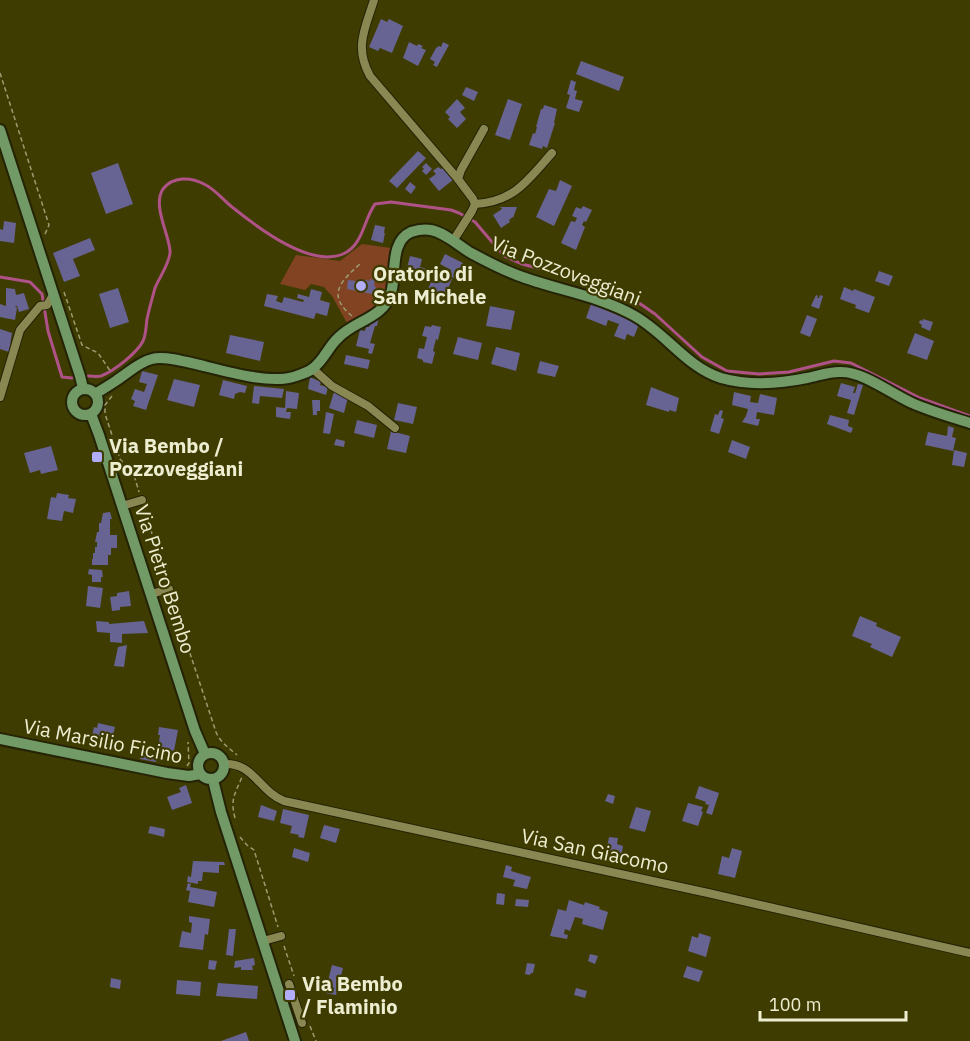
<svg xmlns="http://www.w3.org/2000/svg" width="970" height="1041" font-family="'IBM Plex Sans',sans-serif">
  <rect width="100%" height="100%" fill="#3f3c01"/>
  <path fill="#814322" d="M362,244L391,248L387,289L377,307L347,323L332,296L324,287L311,284L305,290L280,284L296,255L340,261Z"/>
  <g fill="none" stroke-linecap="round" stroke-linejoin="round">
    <path stroke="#af5287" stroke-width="3" d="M0,277L30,282L42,294L48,331L62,377L72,378
      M88,376C93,376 97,377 101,376C114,371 137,353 143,341C146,335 146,326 147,319C149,309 152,299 155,288C159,278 171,261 170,251C169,234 152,205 163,189C173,176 191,177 204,184C215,189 223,200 232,207C257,227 312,270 345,253C363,244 364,219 375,204L391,202L451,210L459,213L475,222L504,256L522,264L590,282L616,292L639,303L655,314L702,357L727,371L759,374L789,372L834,361L851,363L920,398L970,416"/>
  </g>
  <path fill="#676393" d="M381,19L387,22L389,19L403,26L392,53L380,48L378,51L369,47Z
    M409,42L417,46L418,44L423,46L421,48L426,50L418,66L403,58Z
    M443,42L449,45L437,67L433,65L435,62L430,59L436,48L439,46L441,47Z
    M581,61L624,77L619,91L576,74Z
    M571,80L576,82L574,90L577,91L575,99L583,101L579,112L566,108L570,95L567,94Z
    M466,87L478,92L474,101L462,95Z
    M457,99L465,108L460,112L466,119L457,128L448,119L450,117L445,112Z
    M508,99L522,104L510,140L495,135Z
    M544,105L557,109L554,123H555L547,148L543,146L542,149L529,145L533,133L535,134L537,127H536L541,109H543Z
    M418,151L426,158L397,188L389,181Z
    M118,163L133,204L106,214L91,173Z
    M426,163L432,169L426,175L422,171L424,169L422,167Z
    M438,167L441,169L444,167L454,179L439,191L429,179L436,174L433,171Z
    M560,180L572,186L554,226L536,217L549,189L556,191Z
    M410,182L416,187L411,194L405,189Z
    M583,206L592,210L586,222L584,221L582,225L585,227L576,250L561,243L571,221L575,222L577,218L572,216L576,207L581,209Z
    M500,207H517L513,218V217L509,220L510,222L501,228L493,215L502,209Z
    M4,221L16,223L14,243L0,241V229L3,230Z
    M375,225L385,227L384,233H385L383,243L371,240Z
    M90,238L95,250L73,259L80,276L64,282L53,253Z
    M445,254L463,263L458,272L460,273L457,280L448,275L451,270L440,264Z
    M410,256L422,259L420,267L430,270L426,280L418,278L419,271L407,268Z
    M879,271L893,276L889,286L875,281Z
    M435,277L443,280L445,277L452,279L445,296L428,289L431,282L433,283Z
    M370,279L375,280L374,285L377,289L372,294L347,289L348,280L364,282L365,280L370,281Z
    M844,287L853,291L854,289L875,297L869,313L855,308L856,305L840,299Z
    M6,288L15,289L16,295L24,293L29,309L19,312L17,306H15L17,308L15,320L0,317V304L6,306Z
    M118,288L129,322L110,328L99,294Z
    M311,289L322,292L320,300L330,303L327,316L316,313L314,319L264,306L267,294L278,296L276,301L282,303L284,297L303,302L304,300L297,298L298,294L309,297Z
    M816,295L818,296L817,298H819L820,295L823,296L819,309L811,306Z
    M591,304L639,324L634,337L627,334L625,340L614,336L619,324L608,320L606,326L586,318Z
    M490,306L515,311L511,330L486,326Z
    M807,315L817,319L810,337L800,333Z
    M379,317L377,326H375L370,343L375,344L372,354L368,353L369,349L356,346L360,330L365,331L366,327H369L370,324L368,321Z
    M923,319L933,322L930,331L921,327L922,325L919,323L920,320L922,321Z
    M432,325L441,327L438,340L436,339L433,351L435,352L432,364L423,362V360L417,358L419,348L424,349L427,337L422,336L425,326L431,327Z
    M0,329L12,333L9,352L0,349Z
    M915,333L934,341L927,360L907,353Z
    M230,335L264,342L260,361L226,353Z
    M458,337L482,343L478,360L453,354Z
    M496,347L520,353L516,371L491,364Z
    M346,355L370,360L368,369L344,364Z
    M540,361L559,366L555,377L537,373Z
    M142,371L158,375L146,410L133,406L135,401L131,399L135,389L144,392L147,384L139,382Z
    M310,377L321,382L320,385L328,387L326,395L308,389Z
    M174,379L200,385L194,407L167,400Z
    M223,380L247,386L245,393L240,392L235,394L234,399L219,395Z
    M841,383L855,387L853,393H855L858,384L863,385L854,415L847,413L851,400L837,396Z
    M254,386L284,389L282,398L260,396L259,404L252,403Z
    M651,387L679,398L676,412L669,410V412L646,405Z
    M286,391L299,393L297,409L287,408L286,412H291L290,419L276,417V407L285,408Z
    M334,392L348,397L344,413L329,408Z
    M734,392L751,396L750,402L758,403L760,394L777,398L774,415L757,412L756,419H760L758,426L742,422L746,416L748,409L732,405Z
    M312,400H320V411H317V415H313Z
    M398,403L417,407L413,424L394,420Z
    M720,410L723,411L721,418L724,419L719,434L710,431L715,414L718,415Z
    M326,412L334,414L330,434L323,433Z
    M830,415L849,420L848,426L853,428L851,433L827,424Z
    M357,420L377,425L374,438L354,433Z
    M948,426L954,428L952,437L956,438L953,451L925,445L928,432L947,436Z
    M391,431L410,436L406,453L387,449Z
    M336,439L345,441L344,447L334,445Z
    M732,440L750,447L746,459L728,452Z
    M51,446L58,470L41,474L40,470L30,473L24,453Z
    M954,450L967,453L964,467L952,465Z
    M57,493L69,495L68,498L76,499L73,513L64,511L62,521L47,519L51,497L56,498Z
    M110,512L112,519H110V535H117V548H111V555H108V565H92V559H93V553H95V547H97V542H95L97,532H99V523H101L103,513Z
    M89,569L102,570L103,577H101V582H92V575L88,574Z
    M88,586L103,588L100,608L86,606Z
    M129,591L131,606L120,607V610L112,611L110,597L117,596V593Z
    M860,616L877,623L876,626L901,637L892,657L870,647L872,644L852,636Z
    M96,621L109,622V624L144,621L148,633L122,634V643L110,642V633L97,632Z
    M127,645L124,667L114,666L118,647Z
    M98,723L115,727L111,745L91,740L94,727L97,728Z
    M159,727L178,730L174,751L158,748L160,735H158Z
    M141,755L157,758L156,762L140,759Z
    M186,785L192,803L172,810L167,797L181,792L179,788Z
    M699,786L719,793L712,815L706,813L709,805L705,804L706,802L695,798Z
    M608,794L615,796L613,804L605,801Z
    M688,803L703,807L701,811L703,812L698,826L682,821Z
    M261,805L277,811L274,821L258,817Z
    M636,807L651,811L645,832L629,828Z
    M283,809L309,815L304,838L298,837L299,835L290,833L292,826L280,823Z
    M324,825L340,829L336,843L320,838Z
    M150,826L165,829L164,837L148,833Z
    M609,837L618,838L617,844L623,846L622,852H624L622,861L605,858Z
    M294,848L310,853L308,862L292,857Z
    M732,848L742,851L735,878L718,874L722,856L729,858Z
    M193,861L224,862L225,865H219V873L203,872L202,881H198V884L187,882L188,876L191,877Z
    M506,865L512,867L511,871L531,877L527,889L513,886L515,880L503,877Z
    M188,883L191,884L190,887L217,892L214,907L188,902L190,891L186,890Z
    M497,893L505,894L504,905L496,904Z
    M516,899L529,900L528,907L515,906Z
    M569,900L584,905L585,902L600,907L599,909L608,912L603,930L582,924L583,919L575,917L570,931L565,929L564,934L568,935L567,939L550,936L558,909L566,911Z
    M189,916L210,919L208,935L205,934L203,950L179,947L182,931L191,933L192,923L189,922Z
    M229,929H236L233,956L226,955Z
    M699,933L711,937L706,957L688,951L692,936L698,938Z
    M590,954L598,956L595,964L588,961Z
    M254,958L255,965L252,966L253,970H241V967L234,968L235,961Z
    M209,960L217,961L215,970L208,969Z
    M527,963L535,964L533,973H531L530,975L525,974Z
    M332,965L343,968L336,995L325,993Z
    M687,966L703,971L699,982L683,977Z
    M111,978L121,980L120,989L110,987Z
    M177,980L201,982L200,996L176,994Z
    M218,983L258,986L257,999L216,996Z
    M576,988L587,991L585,998L574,995Z
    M246,1032L249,1041H221Z"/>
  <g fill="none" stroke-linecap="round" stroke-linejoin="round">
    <defs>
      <path id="street" d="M374,0C365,29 354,47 370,76L458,179L473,199L475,204
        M458,179L461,170L484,129
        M453,241L472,211L475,204C514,202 528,180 552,153
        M313,369L332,386L368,406L395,428
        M0,397L20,330L40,306L47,305L53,295
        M122,506L142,500
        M151,594L169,589
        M224,764C253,762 260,792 284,801L708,893L970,953
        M263,941L281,936
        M289,984L302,1023"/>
      <path id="secondary" d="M0,130L80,376L83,388
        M72 402a13 13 0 1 1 26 0a13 13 0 1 1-26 0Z
        M95,394C103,389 110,385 117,380C128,373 139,362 152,359C162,356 177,360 187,362C215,368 266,385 293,377C299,375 307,373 312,369C323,362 328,347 338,338C355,320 383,319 391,293C397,274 389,242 411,232C417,230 425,229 431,230C446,233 459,246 471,253C486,261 501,269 517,275C556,290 597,295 633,315C665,332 686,367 721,378C749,386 778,384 807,378C818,376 830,371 842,372C863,372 892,394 912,403C930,411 951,417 970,423
        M91,414L99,435L195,731L205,754
        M0,739L167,773L189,776L200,774
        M198 766a13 13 0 1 1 26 0a13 13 0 1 1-26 0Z
        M213,780L221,812L295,1041"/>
    </defs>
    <use href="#street" stroke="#242306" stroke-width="10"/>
    <use href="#secondary" stroke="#242306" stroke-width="14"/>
    <path stroke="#9d9c71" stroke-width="1.5" stroke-dasharray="4.5 3" stroke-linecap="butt" d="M0,73L49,225L45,234
      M64,292L82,345L98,353L111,372
      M352,316C326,295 341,281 360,264
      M112,396L105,405V414L120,459L134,475L139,492
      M144,508C152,532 158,556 166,581
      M171,596L216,732C220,742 229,748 237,755
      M187,766L189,763L188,742
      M235,818C230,799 235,794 242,777
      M240,837L247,845L254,850L278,927
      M284,946L294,976
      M310,1026L316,1041"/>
    <use href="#street" stroke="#8a8852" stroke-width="8"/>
    <use href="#secondary" stroke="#719a66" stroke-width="10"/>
  </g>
  <g fill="#b2adf9" stroke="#3f3c01" stroke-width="2">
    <circle cx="361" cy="286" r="6"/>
    <rect x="91" y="451" width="12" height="12" rx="3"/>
    <rect x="284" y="989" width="12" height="12" rx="3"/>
  </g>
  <g text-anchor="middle" stroke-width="4.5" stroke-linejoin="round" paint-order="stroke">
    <g font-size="20" fill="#ededd1" stroke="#3f3c01">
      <text transform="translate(566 271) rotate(21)" y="7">Via Pozzoveggiani</text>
      <text transform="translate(165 579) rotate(72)" y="7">Via Pietro Bembo</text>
      <text transform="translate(103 741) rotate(11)" y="7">Via Marsilio Ficino</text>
      <text transform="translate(595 851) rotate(12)" y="7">Via San Giacomo</text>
    </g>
    <g font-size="20" font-weight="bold" fill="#ededd1" stroke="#3f3c01" text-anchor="start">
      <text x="373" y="281">Oratorio di<tspan x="373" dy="23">San Michele</tspan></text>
      <text x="109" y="453">Via Bembo /<tspan x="109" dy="23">Pozzoveggiani</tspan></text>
      <text x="302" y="991">Via Bembo<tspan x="302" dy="23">/ Flaminio</tspan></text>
    </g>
  </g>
  <path d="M760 1011v9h146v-9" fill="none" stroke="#ededd1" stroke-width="3"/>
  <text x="769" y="1011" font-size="18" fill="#ededd1" stroke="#3f3c01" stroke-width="4.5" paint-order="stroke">100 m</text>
</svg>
